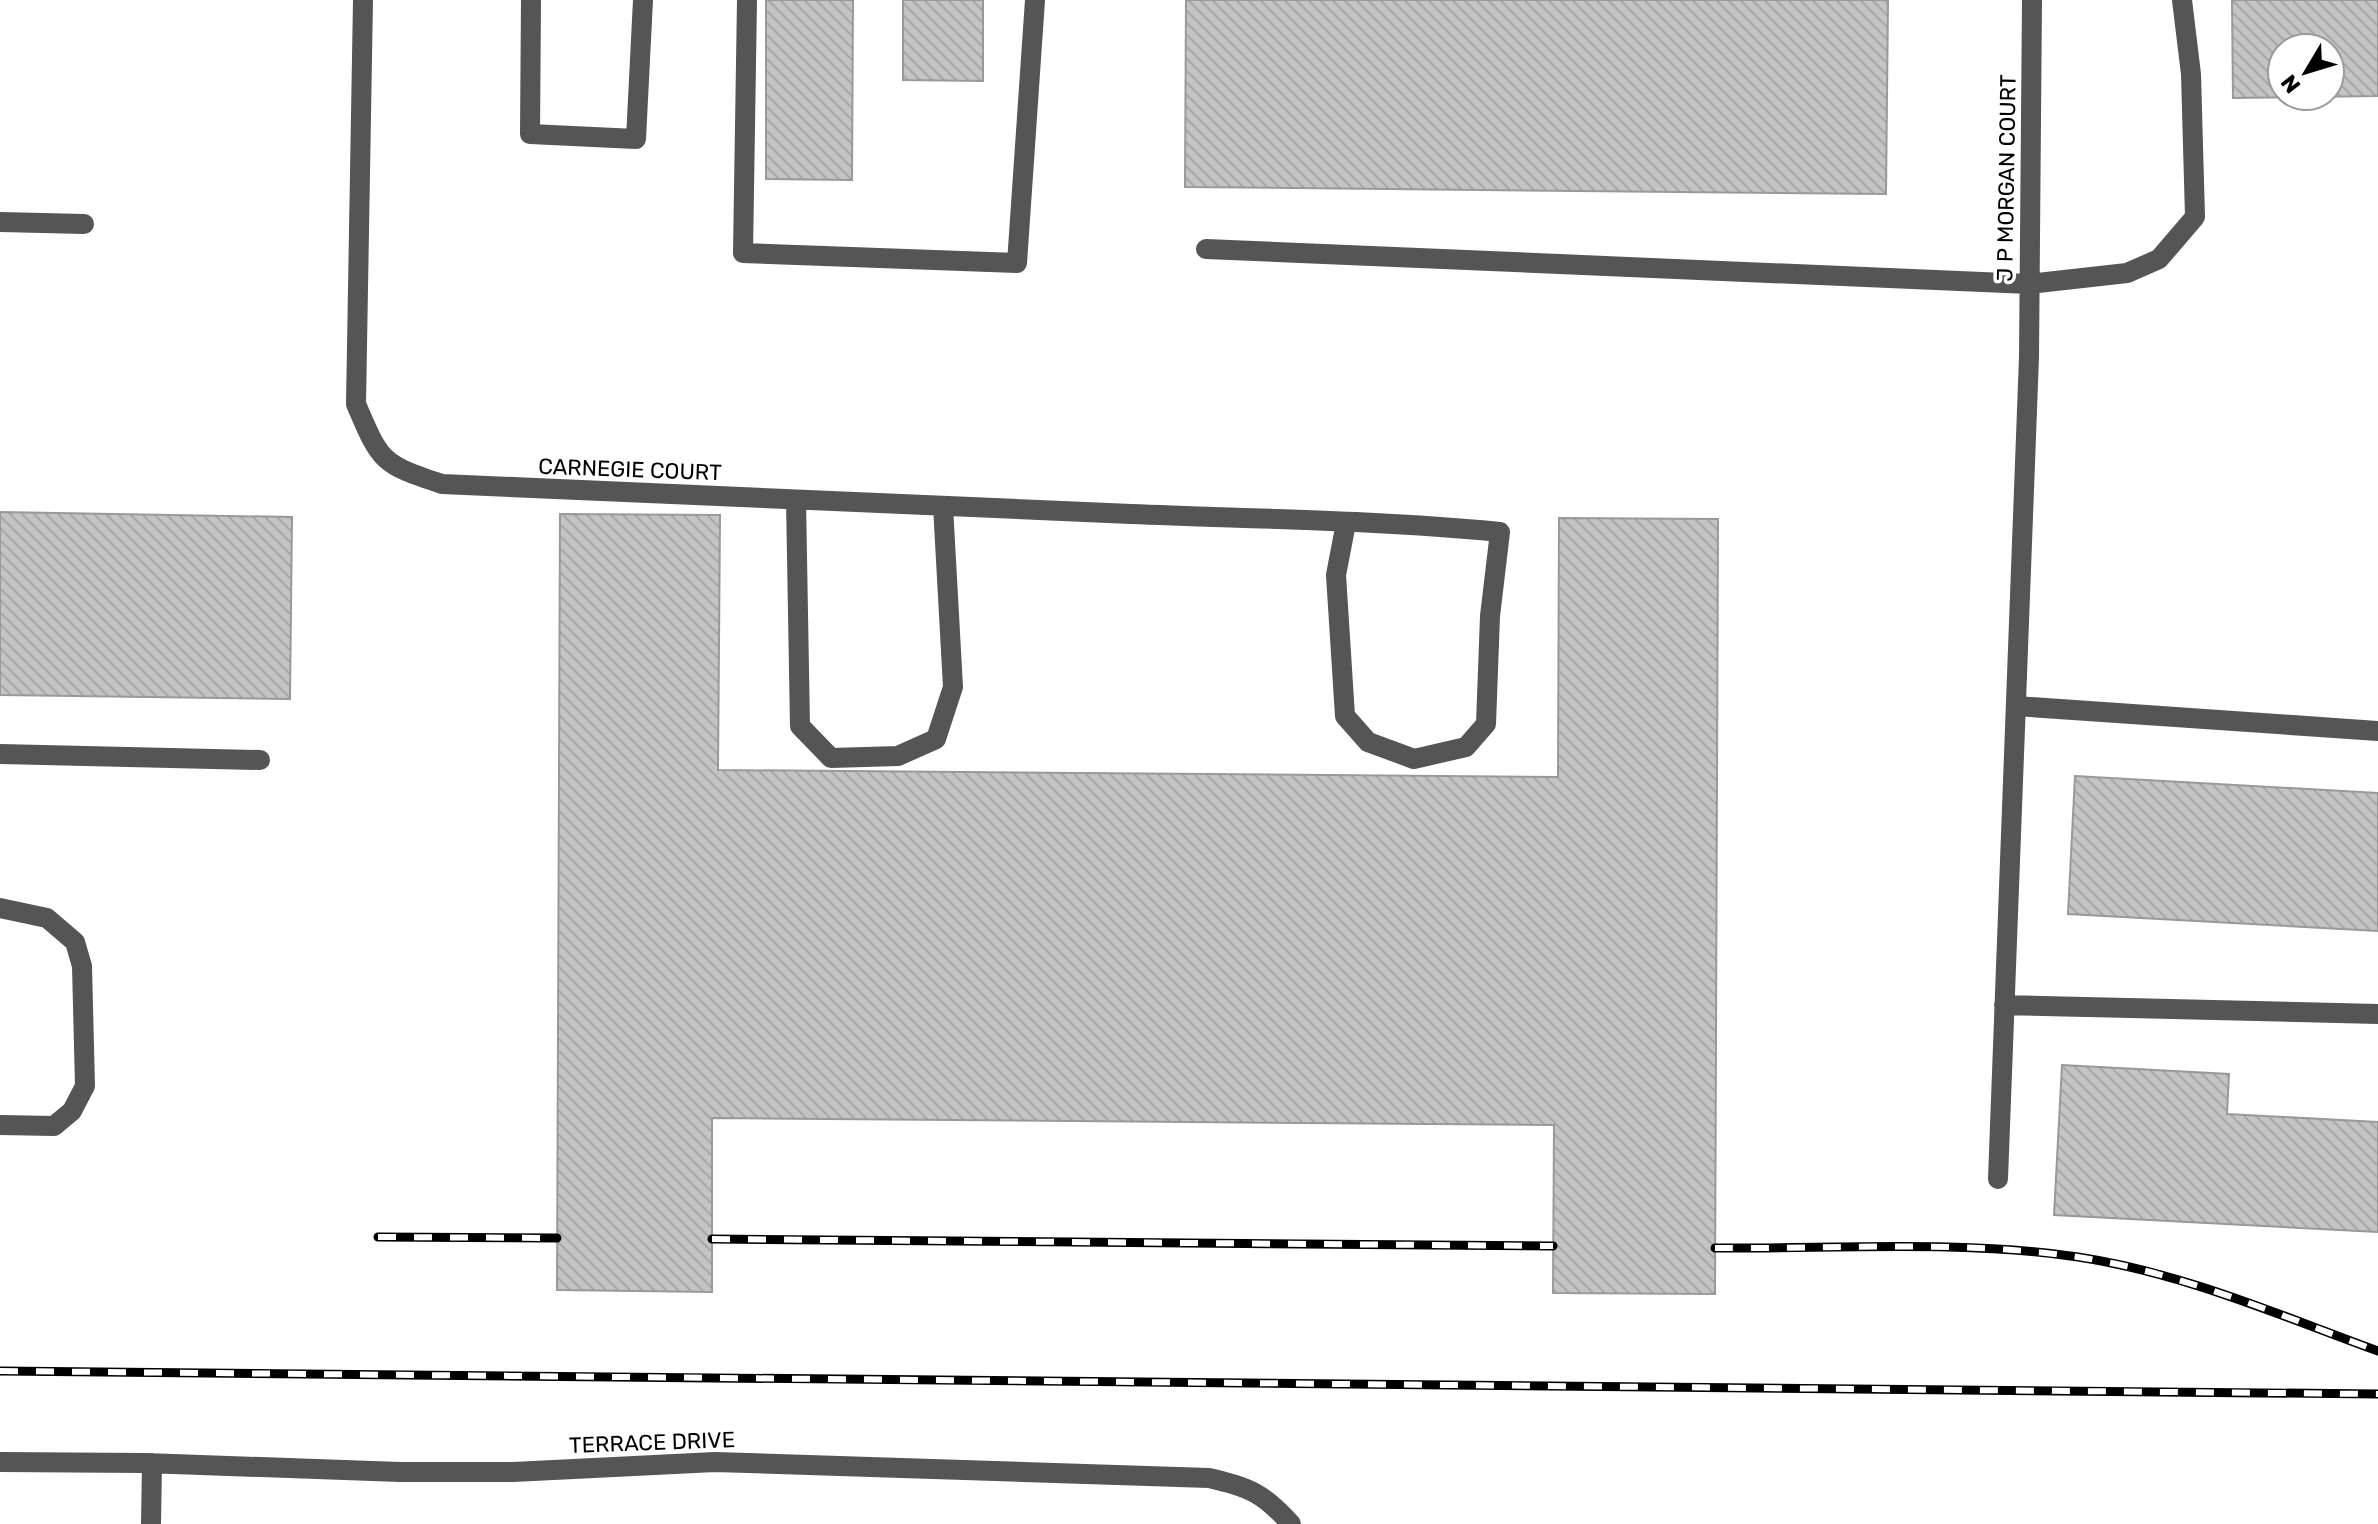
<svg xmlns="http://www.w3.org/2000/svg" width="2378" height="1524" font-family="Rubik,sans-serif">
  <defs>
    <pattern id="building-back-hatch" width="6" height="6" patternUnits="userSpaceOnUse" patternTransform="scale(2)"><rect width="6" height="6" fill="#c4c4c4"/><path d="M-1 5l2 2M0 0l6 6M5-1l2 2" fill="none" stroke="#a7a7a7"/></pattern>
  </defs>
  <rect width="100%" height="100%" fill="#fff"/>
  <path fill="url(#building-back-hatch)" stroke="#999" stroke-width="2" fill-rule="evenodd" d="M766,0H853L852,180L766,179Z
    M903,0H983V81L903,80Z
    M1186,0H1888L1886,194L1185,187Z
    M2232,0H2378V96L2233,98ZM2282,48H2330V96H2282Z
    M0,512L292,517L290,699L0,695Z
    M560,514L720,515L718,770L1558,777L1559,518L1718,519L1715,1294L1553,1293L1554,1125L712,1118V1292L557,1290Z
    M2075,776L2378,793V931L2068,914Z
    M2062,1065L2229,1074L2227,1114L2378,1122V1232L2054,1215Z"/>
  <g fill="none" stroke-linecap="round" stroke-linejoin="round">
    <path stroke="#555" stroke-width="20" d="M363,0L356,404C381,463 382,464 442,484C672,494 902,504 1131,514C1254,519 1378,520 1500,532L1490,616L1486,724L1466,747L1414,759L1368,742L1345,716L1336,575L1346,523
      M531,0L530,134L636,139L643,0
      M747,0L743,253L1017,263L1035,0
      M0,222L84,224
      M1206,249L2029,284L2127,273L2159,259L2195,217L2191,74L2182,0
      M796,500L800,726L831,758L898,756L936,739L953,687L943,506
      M2016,706L2378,731
      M0,754L260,760
      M0,908L47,918L75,942L82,966L85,1086L72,1111L54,1126L0,1125
      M2004,1005L2378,1014
      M1998,1179L2029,357L2032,0
      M0,1462L145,1463L400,1472H513L715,1462L1209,1478C1249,1487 1263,1493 1291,1524
      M151,1524L152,1463"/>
    <defs>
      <path id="rail" d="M378,1237L557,1238
        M712,1239L1553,1246
        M1715,1248C1832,1249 1963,1240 2078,1257C2183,1273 2279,1315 2378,1351
        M0,1371L2378,1394"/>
    </defs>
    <use href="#rail" stroke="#000" stroke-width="9"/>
    <use href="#rail" stroke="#fff" stroke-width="6" stroke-dasharray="18" stroke-linecap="butt"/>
  </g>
  <g text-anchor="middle" stroke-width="7" stroke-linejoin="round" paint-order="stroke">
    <g font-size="22" fill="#000" stroke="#fff">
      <text transform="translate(2006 178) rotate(-89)" y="8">J P MORGAN COURT</text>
      <text transform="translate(630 469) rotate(2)" y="8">CARNEGIE COURT</text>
      <text transform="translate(652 1442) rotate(-2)" y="8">TERRACE DRIVE</text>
    </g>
  </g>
  <g transform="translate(2306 72) rotate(232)"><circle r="38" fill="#ffffff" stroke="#999999" stroke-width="2"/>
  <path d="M0-6L14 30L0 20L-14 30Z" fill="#000000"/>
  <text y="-12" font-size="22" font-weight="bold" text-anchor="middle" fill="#000000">N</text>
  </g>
</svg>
